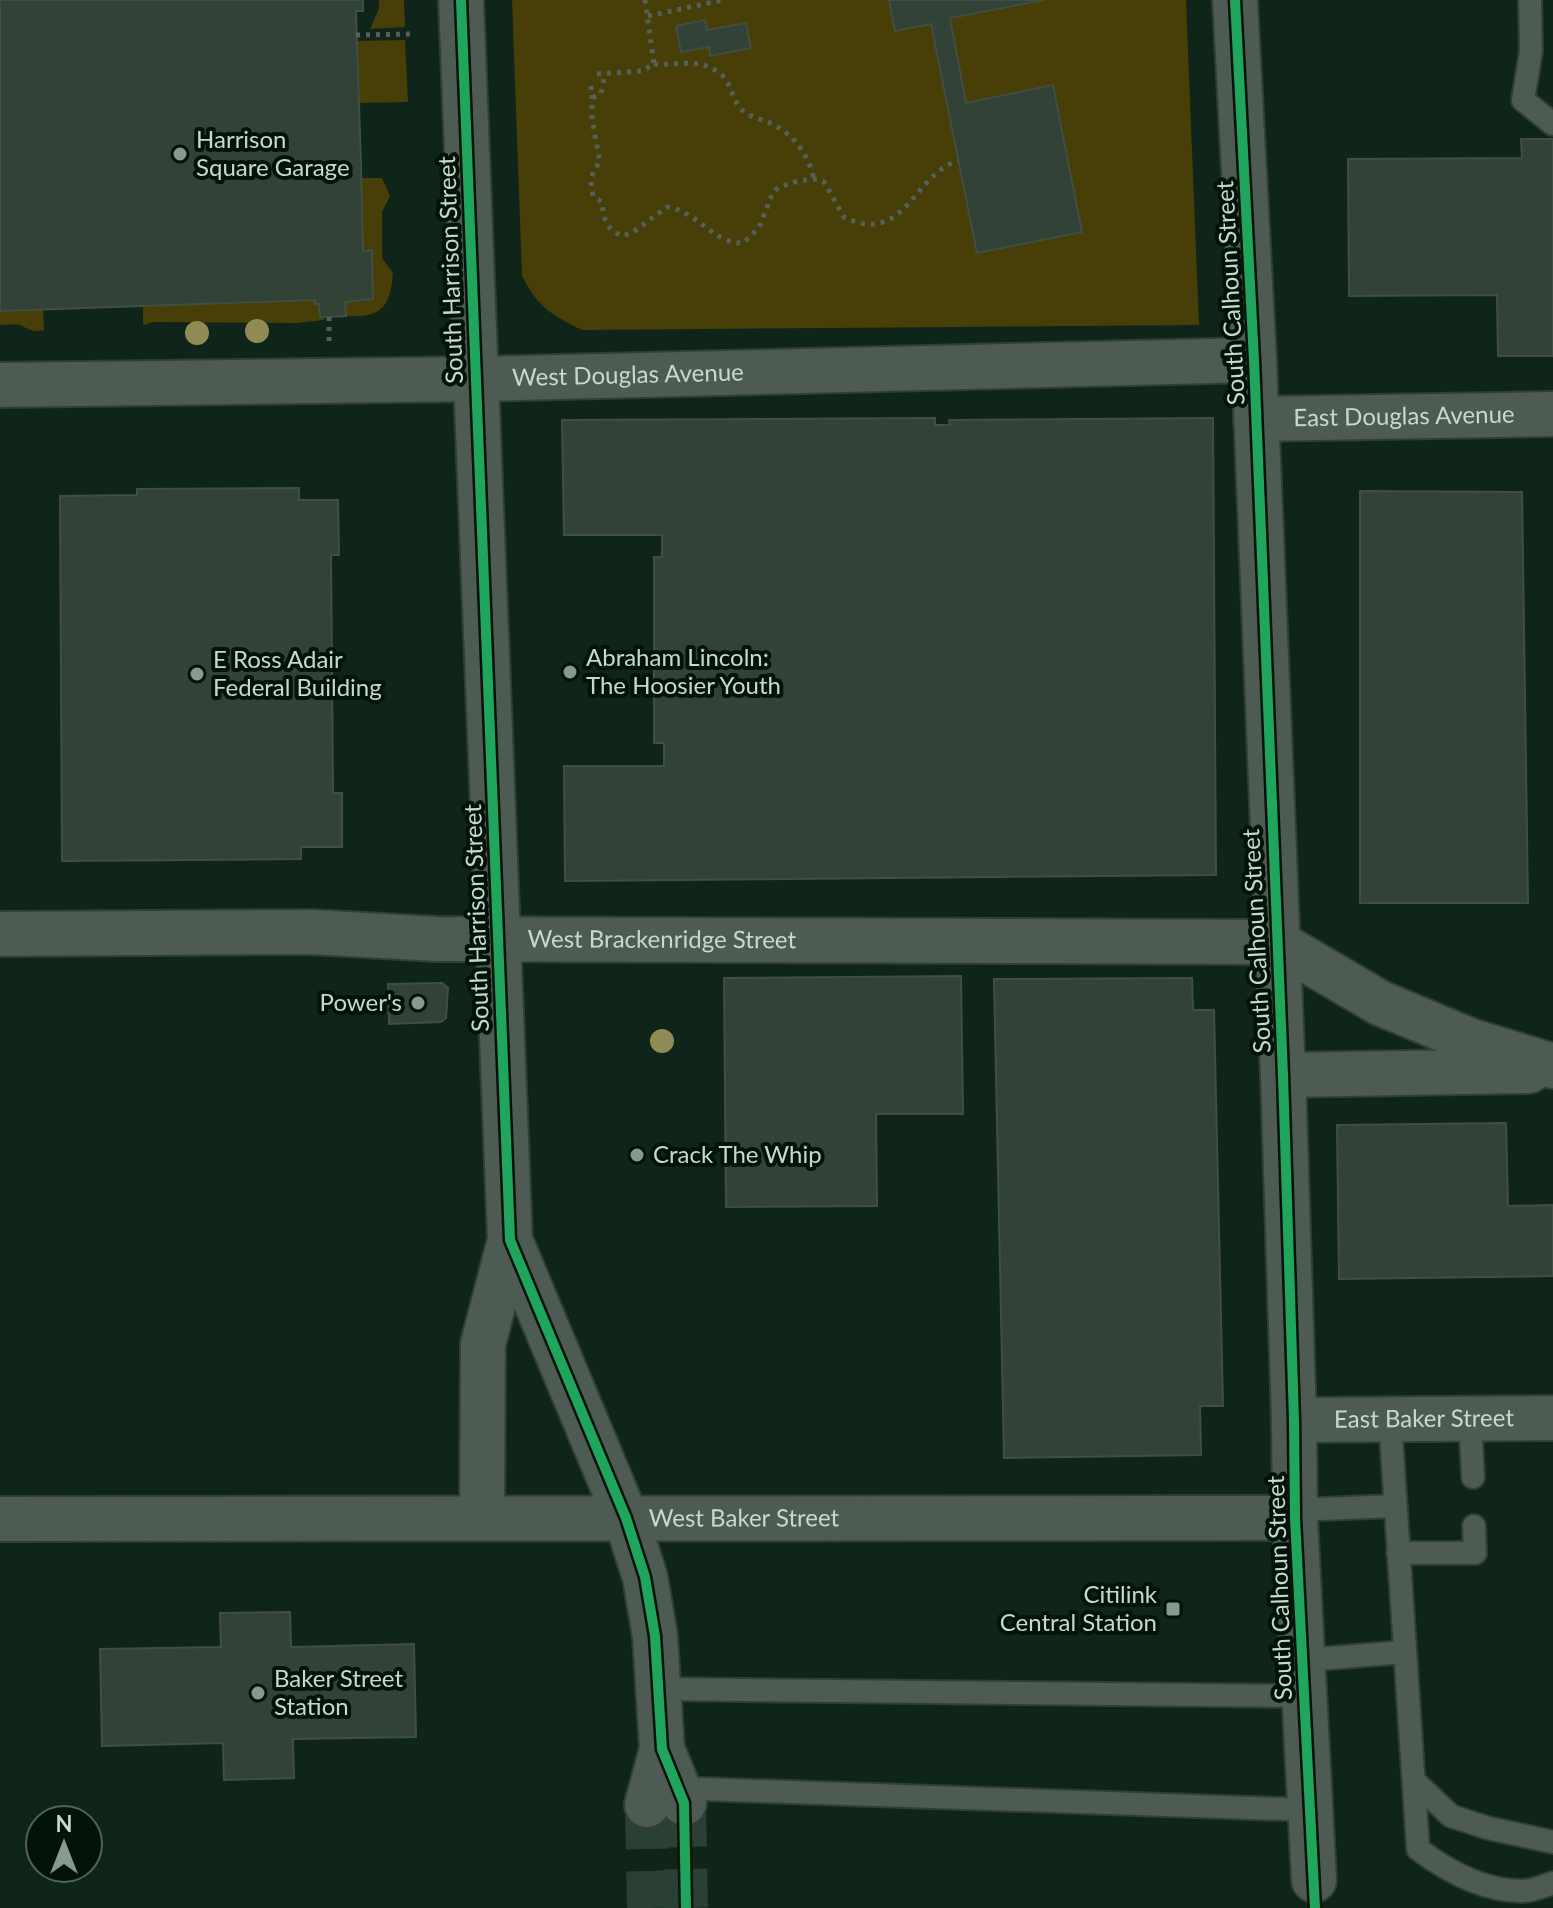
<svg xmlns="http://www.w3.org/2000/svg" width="1553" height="1908" font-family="Lato,sans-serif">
  <rect width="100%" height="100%" fill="#0f2519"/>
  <path fill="#483e07" d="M379,0H404L405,27L370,29L379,9Z
    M512,0H1186L1199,325L582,330C551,315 538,307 522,276Z
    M405,40L408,102L359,103L357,41Z
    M361,178H382L390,196L382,212V258L393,273C390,308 381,318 346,316L345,302L367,301L371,250L363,251Z
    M315,300V303L319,304L320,316L324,317V320L297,323L154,322L143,325V306Z
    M43,309L44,330C33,333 29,329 20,325C15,324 5,325 0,325V311Z"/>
  <path fill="#334236" stroke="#414f43" stroke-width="2" d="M0,0H363V11H356L361,166L363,251L372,250L373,299L345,302L346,316L329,317H320L319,304H315V300L0,311Z
    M889,0H1044L950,18L966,103L1053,85L1082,232L977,253L931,24L895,31Z
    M705,20L707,30L746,23L751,48L710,56L709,47L681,52L676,26Z
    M1521,139H1553V356H1498L1497,295L1349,296L1348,159L1522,158Z
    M935,418V425H950L949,420L1213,418L1216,875L565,881L564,766H664V743H654V557H662V535H564L562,420Z
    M299,488V500H338L339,555H331L333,793H342V847H301V859L62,861L60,496L137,495V489Z
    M1360,491L1522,492L1528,903H1360Z
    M961,976L963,1114H876L877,1206L726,1207L724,978Z
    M1192,978L1193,1010H1214L1223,1406H1200L1201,1455L1004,1458L994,979Z
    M442,983L448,988L446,1018L441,1022L389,1024L388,984Z
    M1506,1123L1508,1206L1553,1205V1276L1339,1279L1337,1125Z
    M290,1612L291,1647L414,1644L416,1737L293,1739L294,1778L224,1780L223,1743L102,1746L100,1649L221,1647L220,1613Z"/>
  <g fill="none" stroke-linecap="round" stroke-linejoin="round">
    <path stroke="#2a4034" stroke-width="44" stroke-dasharray="44 22" stroke-linecap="butt" d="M684,1803L686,1908
      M647,1805L649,1908"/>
    <defs>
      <path id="lane" d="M1530,0L1531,51L1523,100L1553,124
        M1390,1419L1418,1849C1447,1871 1484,1891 1522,1891C1532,1891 1544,1886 1553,1883
        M1470,1419L1473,1477
        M1295,1510L1395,1506
        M1398,1553H1475L1474,1526
        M1303,1660L1405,1652
        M658,1689L1304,1696
        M1414,1781L1451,1816L1488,1828L1553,1842
        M672,1788L1311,1810"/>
      <g id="street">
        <path d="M461,0L510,1240L626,1518L645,1577L655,1636L662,1749L684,1803"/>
        <path id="s1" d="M0,385L474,379L1254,360"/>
        <path id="s2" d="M1256,419L1553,414"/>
        <path id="s3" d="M0,934L311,932L437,939L1276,942L1380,1003L1471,1041L1553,1066"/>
        <path d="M1283,1075L1529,1071"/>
        <path id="s4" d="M1294,1420L1553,1418"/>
        <path d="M482,1518L483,1344L510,1240"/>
        <path id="s5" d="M0,1519L1295,1518"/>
        <path d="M647,1805L662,1749"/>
      </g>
      <path id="secondary" d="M1235,0L1254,360L1283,1075L1294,1420L1295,1518L1314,1880"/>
    </defs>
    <use href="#lane" stroke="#303f35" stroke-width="26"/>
    <use href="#street" stroke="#303f35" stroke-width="48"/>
    <use href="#secondary" stroke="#303f35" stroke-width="48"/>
    <path stroke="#536158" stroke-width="5" stroke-dasharray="4 6" stroke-linecap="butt" d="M648,16L723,0
      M356,35L411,34
      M654,64C676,66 694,58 715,70C732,79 730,97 742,110C749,117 761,119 770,123C794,134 808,154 814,179
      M597,74L642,71L654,64L645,0
      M591,86L592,95L595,97L601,93L605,73
      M592,95V119L600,162C590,174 590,181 593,196L602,202C604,220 605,228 622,236L632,233L667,207C696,210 715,245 743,243L759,228L773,192L779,187L798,181L818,179L824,182L844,217C905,247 913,174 958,161
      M329,317V342"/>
    <use href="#lane" stroke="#4d5b52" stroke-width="22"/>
    <use href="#street" stroke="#4d5b52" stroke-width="44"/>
    <use href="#secondary" stroke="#4d5b52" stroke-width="44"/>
    <defs>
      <path id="cycleway" d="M461,0L510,1240L626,1518L645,1577L655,1636L662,1749L684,1803L686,1908
        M1235,0L1254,360L1283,1075L1294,1420L1295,1518L1315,1908"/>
    </defs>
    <use href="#cycleway" stroke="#041309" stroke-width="15"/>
    <use href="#cycleway" stroke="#20a55d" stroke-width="10"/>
  </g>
  <g fill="#908b54">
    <circle cx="257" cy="331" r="12"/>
    <circle cx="197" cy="333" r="12"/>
    <circle cx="662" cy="1041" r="12"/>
  </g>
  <g fill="#869b8d" stroke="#041309" stroke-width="3">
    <circle cx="180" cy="154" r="8"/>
    <circle cx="570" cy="672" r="8"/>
    <circle cx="197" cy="674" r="8"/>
    <circle cx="418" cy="1003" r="8"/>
    <circle cx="637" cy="1155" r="8"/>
    <rect x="1165" y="1601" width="16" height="16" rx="4"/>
    <circle cx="258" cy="1693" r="8"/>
  </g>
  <g text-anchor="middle" stroke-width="8" stroke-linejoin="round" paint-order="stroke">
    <g font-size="24" fill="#c6dacb" stroke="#041309" text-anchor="start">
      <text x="196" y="148">Harrison<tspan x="196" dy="28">Square Garage</tspan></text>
      <text x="586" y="666">Abraham Lincoln:<tspan x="586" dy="28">The Hoosier Youth</tspan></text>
      <text x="213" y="668">E Ross Adair<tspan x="213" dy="28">Federal Building</tspan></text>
      <text x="402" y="1011" text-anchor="end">Power's</text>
      <text x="653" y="1163">Crack The Whip</text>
      <text x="1157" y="1603" text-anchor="end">Citilink<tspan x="1157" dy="28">Central Station</tspan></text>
      <text x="274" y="1687">Baker Street<tspan x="274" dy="28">Station</tspan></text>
    </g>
    <g font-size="24" fill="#c6dacb" stroke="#041309">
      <text transform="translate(451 270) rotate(-92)" y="8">South Harrison Street</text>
      <text transform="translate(1231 293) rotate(-93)" y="8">South Calhoun Street</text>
      <text dy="8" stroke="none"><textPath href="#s1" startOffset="628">West Douglas Avenue</textPath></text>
      <text dy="8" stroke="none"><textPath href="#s2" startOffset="148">East Douglas Avenue</textPath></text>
      <text transform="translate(477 918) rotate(-92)" y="8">South Harrison Street</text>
      <text dy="8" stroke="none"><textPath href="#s3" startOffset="662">West Brackenridge Street</textPath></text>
      <text transform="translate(1257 941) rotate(-93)" y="8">South Calhoun Street</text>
      <text dy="8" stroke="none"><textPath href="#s4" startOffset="130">East Baker Street</textPath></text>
      <text dy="8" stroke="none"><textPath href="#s5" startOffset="744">West Baker Street</textPath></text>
      <text transform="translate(1280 1588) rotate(-92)" y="8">South Calhoun Street</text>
    </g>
  </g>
  <g transform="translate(64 1844)"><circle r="38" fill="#041309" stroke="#526357" stroke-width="2"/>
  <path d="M0-6L14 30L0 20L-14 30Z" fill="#869b8d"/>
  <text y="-12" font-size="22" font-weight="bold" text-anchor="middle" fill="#c6dacb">N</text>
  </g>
</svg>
